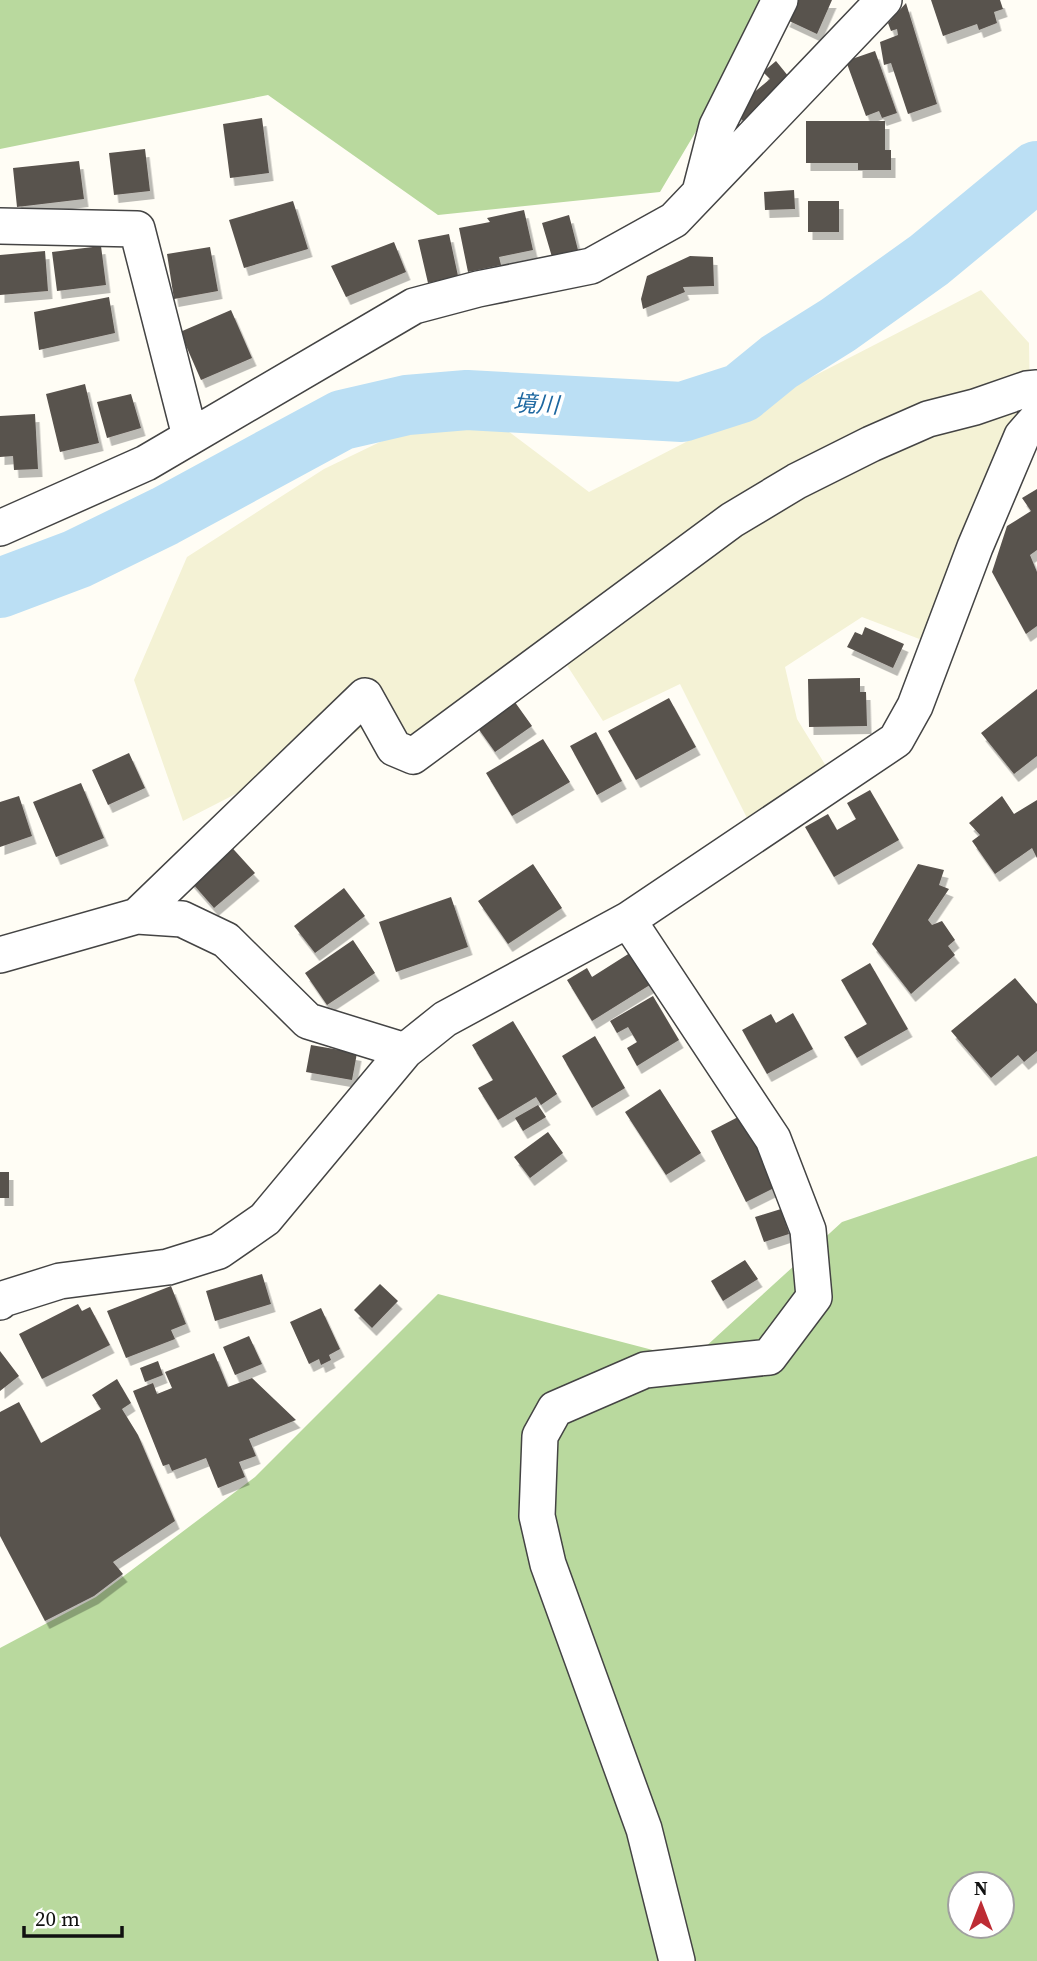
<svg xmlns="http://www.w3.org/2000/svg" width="1037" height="1961" font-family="'Source Serif 4','Noto Sans JP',serif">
  <defs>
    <filter id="shadow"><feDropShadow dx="4.5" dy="8" stdDeviation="0" flood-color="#0004"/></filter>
  </defs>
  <rect width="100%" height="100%" fill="#fffdf5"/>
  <path fill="#f4f2d5" d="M981,290L1029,343L1030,403L922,640L862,617L785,667L797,719L826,766L747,818L680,684L603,721L548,636L400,760L362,729L183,821L134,680L187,557L324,469L467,400L589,492Z"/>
  <path fill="#b9d99e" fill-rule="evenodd" d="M0,0H774L660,192L438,215L268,95L0,149Z
    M1037,1156V1961H0V1648L96,1597L255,1477L438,1294L691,1360L842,1222ZM960,1884H1002V1926H960Z"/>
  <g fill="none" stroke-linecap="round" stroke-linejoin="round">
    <path stroke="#bbdff4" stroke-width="60" d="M0,588L77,559L165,516L342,420L407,405L467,400L682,412L741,393L779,362L838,325L929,260L1037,171"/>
  </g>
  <path fill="#59524d" filter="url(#shadow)" d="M794,0H832L817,34L785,19Z
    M931,0H1000L1003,9L994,12L997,23L979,30L977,24L943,36Z
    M906,3L937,104L908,114L891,63L884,65L880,42L898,35L897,29L891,31L888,23Z
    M875,51L897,113L882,118L879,111L866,116L846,61Z
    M776,61L793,82L744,122L733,110L770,79L763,72Z
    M262,118L269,173L230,178L223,124Z
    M806,121H885V150H891V170H858V163H806Z
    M145,149L150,191L114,195L109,153Z
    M79,161L84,199L17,207L13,168Z
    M794,190L795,209L765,210L764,192Z
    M293,201L308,249L244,268L229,220Z
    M808,201H839V232H808Z
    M524,210L533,250L499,257L501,265L468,272L459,228L490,222L487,218Z
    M569,215L578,250L552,257L542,223Z
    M449,234L458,276L428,283L418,240Z
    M394,242L406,272L346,297L331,266Z
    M101,246L106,285L57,291L52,252Z
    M210,247L218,291L174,299L167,254Z
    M45,251L48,291L0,295V255Z
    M690,256L713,257L714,286L683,287L685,292L643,309L641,299L647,276Z
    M109,297L115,333L39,350L34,312Z
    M231,310L252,358L201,380L180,332Z
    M85,384L99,443L60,452L46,394Z
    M131,394L141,428L107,438L97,402Z
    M35,414L38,469L14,470L13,456L0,457V416Z
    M1037,489V550L1030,555L1037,572V626L1026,634L992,572L1007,526L1031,511L1022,498Z
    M865,627L904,644L893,668L847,647L855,632L862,635Z
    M860,678V692H866L867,726L809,727L808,679Z
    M1037,689V756L1014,774L981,733Z
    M512,698L532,726L495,752L475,724Z
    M669,698L696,747L636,780L608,731Z
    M596,732L622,781L597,795L570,746Z
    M543,739L570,782L512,816L486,773Z
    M129,753L145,788L108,805L92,770Z
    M81,783L104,838L56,857L33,802Z
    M870,790L899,840L834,877L805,827L828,814L837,830L856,819L847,803Z
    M19,796L32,836L0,847V802Z
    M1002,796L1014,814L1037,800V858L1032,848L995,874L972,841L980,835L969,823Z
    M226,841L255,873L214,908L186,876Z
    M533,864L562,908L508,944L478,901Z
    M918,864L944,870L939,885L949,889L928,920L932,925L942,921L955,940L948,946L955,955L911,994L872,944Z
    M344,888L365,916L315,953L294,926Z
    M451,897L468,947L396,972L379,922Z
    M353,940L375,973L327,1005L305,973Z
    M633,951L653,983L592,1021L567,980L587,968L592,977Z
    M870,963L908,1029L857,1058L844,1037L867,1024L841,980Z
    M1015,978L1037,1004V1051L1024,1062L1018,1055L991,1078L951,1031Z
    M653,996L679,1040L637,1066L627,1048L637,1042L628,1027L617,1033L610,1021Z
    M793,1013L813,1049L767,1074L742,1030L771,1014L776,1023Z
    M513,1021L557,1094L541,1105L536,1097L498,1120L478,1088L493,1080L472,1045Z
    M595,1036L625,1088L592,1108L562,1056Z
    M311,1045L357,1053L352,1080L306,1072Z
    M660,1089L701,1153L666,1175L625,1112Z
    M538,1105L546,1117L523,1131L515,1118Z
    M742,1115L778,1186L746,1202L711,1131Z
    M548,1132L563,1153L530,1178L514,1157Z
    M0,1172H9V1198H0Z
    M781,1209L789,1234L764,1242L755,1217Z
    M745,1260L758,1279L723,1301L711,1281Z
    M262,1274L271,1304L215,1321L206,1291Z
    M380,1284L398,1301L372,1328L354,1310Z
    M171,1286L186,1324L171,1330L175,1339L126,1358L107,1311Z
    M78,1304L82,1311L90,1307L110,1345L42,1379L19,1334Z
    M321,1308L340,1349L329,1355L331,1360L321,1365L319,1359L309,1364L290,1322Z
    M249,1336L262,1364L235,1375L223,1347Z
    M0,1351L19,1376L0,1391Z
    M214,1353L228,1387L252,1378L296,1420L249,1439L256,1456L239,1462L245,1477L218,1488L206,1458L172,1471L169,1464L163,1466L133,1391L153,1383L157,1394L172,1388L165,1372Z
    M158,1361L163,1375L145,1382L140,1368Z
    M117,1379L131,1403L122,1409L138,1435L175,1521L113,1562L123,1574L94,1596L45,1621L0,1536V1412L19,1402L41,1443L101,1409L92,1395Z"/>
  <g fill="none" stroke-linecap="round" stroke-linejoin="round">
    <defs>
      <path id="minor" d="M700,192L717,126L780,0
        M0,226L137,229L190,436
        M0,528L146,463L414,306L478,289L591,266L674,220L884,0
        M137,916L365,696L394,748L413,756L732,520L797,481L871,444L928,419L975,407L1027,389L1037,388
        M628,920L773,1139L808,1230L814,1297L769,1357L645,1370L555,1409L540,1436L537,1516L548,1564L644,1829L677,1961
        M0,955L137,916L182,919L226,940L308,1021L405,1051
        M0,1302L3,1299L60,1281L168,1267L219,1251L265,1219L405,1051L445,1019L628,920L896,740L915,706L975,547L1022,436L1037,419"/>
    </defs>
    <use href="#minor" stroke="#444" stroke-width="38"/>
    <use href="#minor" stroke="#fff" stroke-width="35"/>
  </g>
  <g text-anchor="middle" stroke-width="7" stroke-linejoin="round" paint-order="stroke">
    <g font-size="23" font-style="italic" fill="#1d67a0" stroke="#fff">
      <text transform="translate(536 404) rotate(3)" y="8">境川</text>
    </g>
  </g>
  <g transform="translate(981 1905)"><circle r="33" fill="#ffffff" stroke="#a0a0a0" stroke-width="2"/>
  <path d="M0-5L12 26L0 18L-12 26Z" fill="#bd2c34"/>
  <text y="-10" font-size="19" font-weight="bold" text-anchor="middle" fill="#111111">N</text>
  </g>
  <path d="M24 1926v10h98v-10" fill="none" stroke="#111111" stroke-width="3.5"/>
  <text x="35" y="1926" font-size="21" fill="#111111" stroke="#ffffff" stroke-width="5" paint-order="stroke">20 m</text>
</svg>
